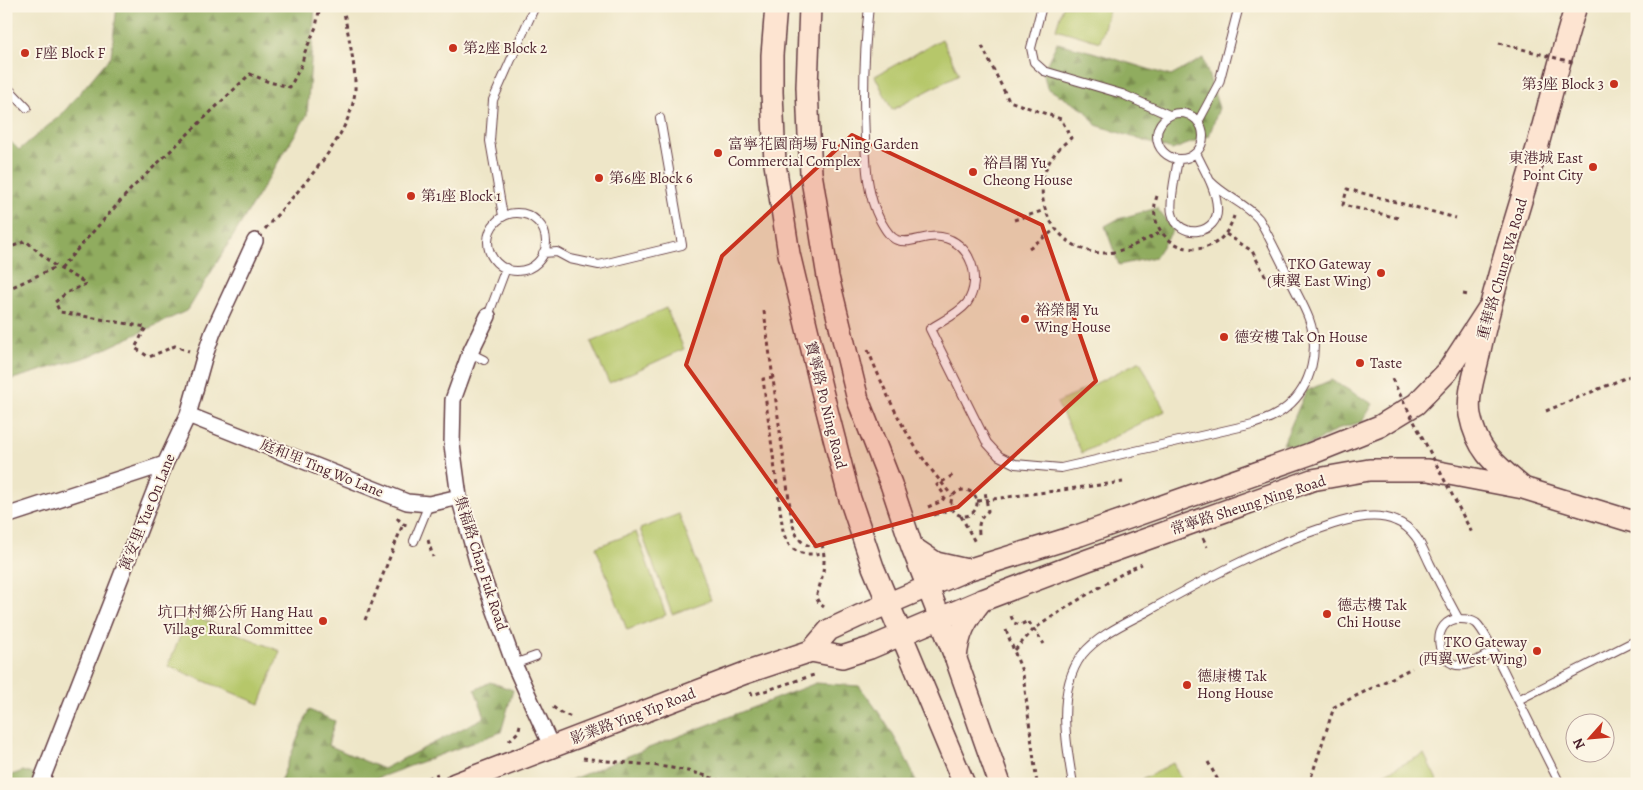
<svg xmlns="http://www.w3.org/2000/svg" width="1643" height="790" font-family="Alegreya,'Noto Serif TC',serif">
  <defs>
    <pattern id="forest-firs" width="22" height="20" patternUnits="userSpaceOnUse" patternTransform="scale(1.25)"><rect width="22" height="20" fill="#90ac5e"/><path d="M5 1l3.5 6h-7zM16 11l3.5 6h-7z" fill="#788b4e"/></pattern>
  </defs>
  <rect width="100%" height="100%" fill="#fcf5e5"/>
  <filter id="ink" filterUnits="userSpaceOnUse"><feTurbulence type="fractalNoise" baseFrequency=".02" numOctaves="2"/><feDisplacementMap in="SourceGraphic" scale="10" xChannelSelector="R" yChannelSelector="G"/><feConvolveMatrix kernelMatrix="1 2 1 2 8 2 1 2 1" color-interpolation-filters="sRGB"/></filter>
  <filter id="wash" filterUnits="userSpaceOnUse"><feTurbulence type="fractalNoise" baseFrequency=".0096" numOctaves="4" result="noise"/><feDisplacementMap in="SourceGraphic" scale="20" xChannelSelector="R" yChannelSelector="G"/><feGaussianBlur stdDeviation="1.12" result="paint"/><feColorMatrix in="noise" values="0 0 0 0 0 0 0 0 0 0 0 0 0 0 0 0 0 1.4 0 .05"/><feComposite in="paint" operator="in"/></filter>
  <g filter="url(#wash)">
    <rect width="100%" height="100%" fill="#eee6c8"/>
    <path fill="url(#forest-firs)" stroke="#6d6644" d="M117,6H315L307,115L188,310L90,356L6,381V137L19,150L62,114L111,56Z
      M1057,43L1089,51L1171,76L1203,58L1219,108L1209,136L1172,150L1096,125L1086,111L1047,88L1043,71Z
      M1157,208L1173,230L1155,257L1119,265L1105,226L1118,219Z
      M1331,380L1373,404L1362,422L1340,428L1301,450L1283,444L1306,391Z
      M490,682L513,690L501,732L362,784H276L280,782L309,710L335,721L328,745L383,769L485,717L475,690Z
      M816,683L859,686C883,716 903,748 917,784H561L628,756Z
      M23,771L52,780L49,784H6V777Z"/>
    <path fill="#b6c76a" stroke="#80734a" d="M1063,6H1110L1100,42L1056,29Z
      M942,39L959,74L892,110L875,76Z
      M666,308L684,349L609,383L591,342Z
      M1140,361L1165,411L1082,453L1057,403Z
      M679,514L711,600L672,614L640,529Z
      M636,532L666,615L627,630L596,547Z
      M189,614L280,651L260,704L168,666Z
      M1424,754L1439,784H1383L1379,776Z
      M1173,763L1183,784H1134Z"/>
  </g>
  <g filter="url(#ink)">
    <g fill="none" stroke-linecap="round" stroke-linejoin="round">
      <defs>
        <path id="lane" d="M869,6C864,50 863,94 865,139C866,166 867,195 880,220C884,227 889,237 897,240C912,245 925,234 941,237C971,242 983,279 967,303C958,314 942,321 930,329L987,443L999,456L1015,464L1061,468L1253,424C1265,420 1277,416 1287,407C1312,386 1320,349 1309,319C1304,305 1295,291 1289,277C1279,258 1270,238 1259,219C1244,202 1225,197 1210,181
          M1042,6L1031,48L1034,62L1044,71L1122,94L1169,115
          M6,86L27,108
          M1157 136a23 23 0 1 1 46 0a23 23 0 1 1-46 0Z
          M1198,122L1219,83L1239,6
          M1178,159C1176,173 1169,202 1172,213C1178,241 1220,235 1217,207C1216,188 1204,170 1196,153
          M488 242a29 29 0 1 1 58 0a29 29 0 1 1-58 0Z
          M503,216L490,141L493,100L535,6
          M543,253L557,252L570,259L599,265L682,245L660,118
          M488,316L506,268
          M470,353L484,360
          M414,541L429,504
          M1493,652C1484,656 1475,663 1465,665C1434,670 1429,617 1461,619C1466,619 1471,620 1476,623C1486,631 1510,685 1518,700L1637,640
          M514,664L536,656
          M1518,700L1560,784
          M1073,784C1066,744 1056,690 1082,655C1098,635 1126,623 1148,611C1204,580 1262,548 1322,528C1344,520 1374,511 1396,521C1404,524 1411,530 1416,537C1422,545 1426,556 1430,564C1439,582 1448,600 1458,618
          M1634,784L1637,783"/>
        <path id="street" d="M488,316L470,353L453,400L452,445L459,497L477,561L514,664L552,748
          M188,415L407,502L429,504L459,497
          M6,516L165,464
          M40,784L165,464L188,415L204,358L213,332L255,241"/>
        <path id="secondary" d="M776,6L772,55V92L775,164L789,254L822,391L849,496L873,567L964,784
          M810,6L807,87L809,135L811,173L828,277L858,400L891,484L912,547L956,659L1000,784
          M1521,486C1495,464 1477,451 1470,415C1467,397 1474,376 1478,359C1493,288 1516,218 1537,148C1550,101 1561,53 1576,6
          M912,547L936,563L967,570
          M811,651L829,630L859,616L967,570L1080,535L1310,454L1380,426L1416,404L1447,372L1488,309
          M956,659C958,633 966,620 982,600
          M455,784L745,673L811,651L842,657L870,648L983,600L1088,560L1312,480L1369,470H1428L1523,488L1637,523"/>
      </defs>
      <use href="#lane" stroke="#633d43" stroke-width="10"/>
      <use href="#street" stroke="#633d43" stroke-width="18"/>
      <use href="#secondary" stroke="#633d43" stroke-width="24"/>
      <path stroke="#633d43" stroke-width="3" stroke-dasharray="4 4" stroke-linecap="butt" d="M982,46L1009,101L1061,119L1071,138C1056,150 1045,163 1043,182C1037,218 1068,254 1105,253C1125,252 1144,240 1162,232
        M1157,196C1140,246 1216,275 1234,216
        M1398,218L1343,205L1347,189L1456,218
        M1014,220L1045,210
        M265,229C295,193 352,138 355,90C356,64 347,32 343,6
        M1226,234L1252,251L1269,283
        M1029,248L1056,229
        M6,249L26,241L56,267L86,283
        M60,269L131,189L250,74L269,82L290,87L302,64L304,54L316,27L320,6
        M86,284L68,292L55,302L60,312L146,327L135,348L149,357L175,346L189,351
        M6,290L56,267
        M1463,294L1469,295
        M764,311L792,522C796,535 798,543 813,547L822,545C827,562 822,580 816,597L819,603L824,607
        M868,350C881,382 895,414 913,443C924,462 939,479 952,496
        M773,378L763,379L783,531C789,554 803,556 824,553
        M1546,411L1637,373
        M951 503a13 13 0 1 1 26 0a13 13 0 1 1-26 0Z
        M977,501L1123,482
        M928,507L942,501L944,498L943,493L937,485L953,475
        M934,515L951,509
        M961,516L976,544
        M397,518L403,524L408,525
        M979,534C978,523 980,518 988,511L985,491
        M1203,538L1207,547
        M428,540L433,557
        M1635,568L1637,561
        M1011,616L1014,623L1020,625L1028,621L1044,644
        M365,620L403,524
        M1006,630L1023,674L1037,784
        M1015,650L1034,629L1070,605L1125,572L1142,564
        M751,692L752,695L817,674
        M553,707L561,713L572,717
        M509,741L518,732L521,722
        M583,758C630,765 682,763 727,784
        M1208,762L1220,784
        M413,784L438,774
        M1309,784L1334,707L1412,668"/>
      <use href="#lane" stroke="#fff" stroke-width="8"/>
      <use href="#street" stroke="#fff" stroke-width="15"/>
      <use href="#secondary" stroke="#fde4d1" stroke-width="21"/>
      <path stroke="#633d43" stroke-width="3" stroke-dasharray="4 4" stroke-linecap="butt" d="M1499,43L1575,63
        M1392,379L1472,533"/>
    </g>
  </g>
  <path fill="#c8321e" fill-opacity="0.2" stroke="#c8321e" stroke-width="4" stroke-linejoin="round" d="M852,135L1042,225L1096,381L958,507L816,546L686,365L722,256Z"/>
  <g fill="#c8321e" stroke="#fcf5e5" stroke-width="2">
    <circle cx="453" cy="48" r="5"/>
    <circle cx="25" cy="53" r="5"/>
    <circle cx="1614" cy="84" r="5"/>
    <circle cx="718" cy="153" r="5"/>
    <circle cx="1593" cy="167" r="5"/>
    <circle cx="973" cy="172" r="5"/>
    <circle cx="599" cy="178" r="5"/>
    <circle cx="411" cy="196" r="5"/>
    <circle cx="1381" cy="273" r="5"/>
    <circle cx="1025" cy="319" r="5"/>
    <circle cx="1224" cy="337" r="5"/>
    <circle cx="1360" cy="363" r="5"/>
    <circle cx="1327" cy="614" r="5"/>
    <circle cx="323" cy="621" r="5"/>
    <circle cx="1537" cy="651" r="5"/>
    <circle cx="1187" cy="685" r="5"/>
  </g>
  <g text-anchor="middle" stroke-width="4" stroke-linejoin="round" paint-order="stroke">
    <g font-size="15" fill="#4a1f2b" stroke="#fcf5e5" text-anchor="start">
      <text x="463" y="53">第2座 Block 2</text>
      <text x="35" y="58">F座 Block F</text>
      <text x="1604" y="89" text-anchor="end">第3座 Block 3</text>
      <text x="728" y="149">富寧花園商場 Fu Ning Garden<tspan x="728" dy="17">Commercial Complex</tspan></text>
      <text x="1583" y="163" text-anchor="end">東港城 East<tspan x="1583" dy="17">Point City</tspan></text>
      <text x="983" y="168">裕昌閣 Yu<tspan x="983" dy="17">Cheong House</tspan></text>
      <text x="609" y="183">第6座 Block 6</text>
      <text x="421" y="201">第1座 Block 1</text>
      <text x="1371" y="269" text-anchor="end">TKO Gateway<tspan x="1371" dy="17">(東翼 East Wing)</tspan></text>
      <text x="1035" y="315">裕榮閣 Yu<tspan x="1035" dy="17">Wing House</tspan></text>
      <text x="1234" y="342">德安樓 Tak On House</text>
      <text x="1370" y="368">Taste</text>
      <text x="1337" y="610">德志樓 Tak<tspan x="1337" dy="17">Chi House</tspan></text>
      <text x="313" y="617" text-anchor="end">坑口村鄉公所 Hang Hau<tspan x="313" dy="17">Village Rural Committee</tspan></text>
      <text x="1527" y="647" text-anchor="end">TKO Gateway<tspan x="1527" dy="17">(西翼 West Wing)</tspan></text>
      <text x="1197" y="681">德康樓 Tak<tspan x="1197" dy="17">Hong House</tspan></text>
    </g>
    <g font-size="15" fill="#4a1f2b" stroke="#fcf5e5">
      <text transform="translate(1502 269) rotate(-74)" y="5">重華路 Chung Wa Road</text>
      <text transform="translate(826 405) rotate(76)" y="5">寶寧路 Po Ning Road</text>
      <text transform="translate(322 468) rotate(22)" y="5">庭和里 Ting Wo Lane</text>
      <text transform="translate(1248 505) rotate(-18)" y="5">常寧路 Sheung Ning Road</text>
      <text transform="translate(147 512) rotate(-68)" y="5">寓安里 Yue On Lane</text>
      <text transform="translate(481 563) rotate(72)" y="5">集福路 Chap Fuk Road</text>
      <text transform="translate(633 716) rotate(-21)" y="5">影業路 Ying Yip Road</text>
    </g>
  </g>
  <rect width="1643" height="790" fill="none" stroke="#fcf5e5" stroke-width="25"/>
  <g transform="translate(1590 738) rotate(243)"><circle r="24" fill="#fcf5e5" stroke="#b59f9b"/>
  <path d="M0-4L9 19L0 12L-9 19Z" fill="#c8321e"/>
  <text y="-8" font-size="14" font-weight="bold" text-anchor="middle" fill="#4a1f2b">N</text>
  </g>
</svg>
